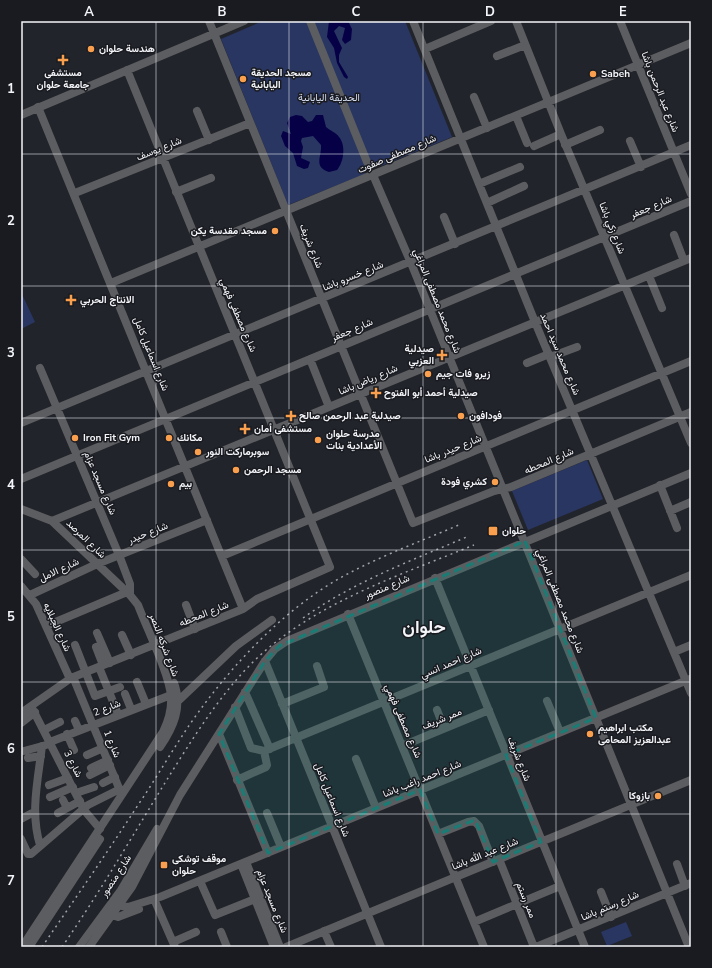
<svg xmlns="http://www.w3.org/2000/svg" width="712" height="968" font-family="'Nunito Sans',Vazirmatn,sans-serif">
<rect width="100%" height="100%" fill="#22242b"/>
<path fill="#293662" d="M263,21H405L452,137L381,166C372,164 371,166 363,169L365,174L288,205L221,39Z
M21,292L35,322L21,329Z
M587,460L603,499L528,530L512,491Z
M626,922L632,936L607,946L601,932Z"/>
<path fill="#060147" d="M329,21H348L352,29L351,40L345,44L342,40L345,28L339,26L334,31L342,48L339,55V62L348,77L347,79L344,77L337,63L334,48L327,37Z
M296,115L302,116L308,122L312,121L316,115H323L326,127C330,131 336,132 339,137C346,145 344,162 337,170L329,172C313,167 322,156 321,145L313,136L302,138L301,141L303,147L301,158L310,162L308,168L304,169L297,166L293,153L285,146L281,136L283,131L291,134L287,123L290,117Z"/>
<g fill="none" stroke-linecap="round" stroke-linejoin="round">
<path stroke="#5c5d60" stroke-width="8" d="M209,21L413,523L494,491L511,487L691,412
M310,21L367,162
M413,21L535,322L691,693
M516,21L561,134L691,443
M620,21L691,194
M425,49L491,21
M497,56L525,45
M474,97L487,128
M38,107L243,609
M197,111L209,140
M21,115L244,21
M516,116L527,143
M630,141L641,167
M565,145L600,130
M534,146L561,134
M373,175L411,263L689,947
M479,184L520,167
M176,192L211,178
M75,193L250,123
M487,203L524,186
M444,217L455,244
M674,235L684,261
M649,276L662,308
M111,283L691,43
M550,357L577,347
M310,359L329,407
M527,363L549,354
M40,368L119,555L130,584V595
M21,423L691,145
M21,479L691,201
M660,485L677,528
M21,509L52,521L130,595L138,605C147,629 169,673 171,696C172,709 169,720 163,732L22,947
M670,511L691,502
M52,521L691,258
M222,556L691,361
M21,559L35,574
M435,578L585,947
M21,586L36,604L70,679
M30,595L97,564L207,520
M186,605L195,629
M348,614L484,947
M46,626L127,592
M97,633L110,663
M122,635L131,655
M75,645L95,696L120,687
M96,647L103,665
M674,652L691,645
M265,661L381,947
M99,667L118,714
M73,677L121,793
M137,682L146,704
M245,692L270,749
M125,694L131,709
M547,701L560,732
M177,702L236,646L272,620
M282,704L324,687L317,666
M31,706L84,810L100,829
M235,707L251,748L264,751
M437,710L444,728
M21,713L71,678L243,609L257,599L330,567L127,70
M75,721L79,730
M21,723L35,712
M44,730L60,722
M67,734L74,750
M219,734L268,853
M50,742L171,695
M402,746L489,710
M160,747C173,728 183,707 174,683
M24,751L46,745
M87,755L103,748
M28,758L41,756
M356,759L376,808
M91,768L108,760
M90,775L110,765
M237,780L266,767L267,765L264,751L691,575
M103,783L115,777
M49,785L68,778
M76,793L94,787
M50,797L73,787
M63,800L67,808
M58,813L80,801
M267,813L281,847
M21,819L34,812
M438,834L468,822L474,821L479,826L493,862
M21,839L28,854H31L88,805L120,789
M40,845C30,812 38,780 42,746
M499,859L534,947
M246,862L280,947
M241,864L274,947
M677,864L685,886
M200,881L215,915L255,899
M601,892L611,917
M154,899L175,947
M113,901L122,906L128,907L160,897L690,679
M108,914L118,917L139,909
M474,922L560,886
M324,931L331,947
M221,932L227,947
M173,942L196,932
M29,947L100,839
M79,947L121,890L157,829
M89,947L132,887L180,795L265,661L275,649L287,641L691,473
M286,947L691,780
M536,947L691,883"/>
<path stroke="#a1a3a8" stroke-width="1.5" stroke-dasharray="2 4" stroke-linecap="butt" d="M303,618C353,582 413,560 469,536
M42,947C74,900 107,853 138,805C155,780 170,754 186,730C218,682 265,629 312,596C354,565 413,545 461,524
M62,947C98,895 130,840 163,786C193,738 227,681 272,645C330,598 405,573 474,545"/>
</g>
<path fill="#1a7c75" fill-opacity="0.2" stroke="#1a7c75" stroke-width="3" stroke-dasharray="8 5" stroke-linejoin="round" d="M525,541L596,718L506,755L541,842L493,862L475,820L438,834L420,790L268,853L219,734L265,661L279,646Z"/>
<path fill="none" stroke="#f3f5f9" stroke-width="1" stroke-opacity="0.55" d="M156,21V947M289,21V947M423,21V947M556,21V947M21,154H691M21,286H691M21,418H691M21,550H691M21,682H691M21,814H691"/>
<g fill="#fa9f4e" stroke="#191b21" stroke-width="1.5">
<circle cx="91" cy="49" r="4"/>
<path d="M61 54h4v4h4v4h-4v4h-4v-4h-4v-4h4z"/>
<circle cx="593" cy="74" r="4"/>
<circle cx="243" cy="79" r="4"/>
<circle cx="275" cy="231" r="4"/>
<path d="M69 294h4v4h4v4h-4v4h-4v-4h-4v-4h4z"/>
<path d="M440 349h4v4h4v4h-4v4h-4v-4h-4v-4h4z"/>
<circle cx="428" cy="374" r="4"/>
<path d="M374 387h4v4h4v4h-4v4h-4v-4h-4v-4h4z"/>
<path d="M289 410h4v4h4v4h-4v4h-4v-4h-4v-4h4z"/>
<circle cx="461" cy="416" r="4"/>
<path d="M243 423h4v4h4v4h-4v4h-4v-4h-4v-4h4z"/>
<circle cx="75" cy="438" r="4"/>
<circle cx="169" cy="438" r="4"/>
<circle cx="318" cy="440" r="4"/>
<circle cx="198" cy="452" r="4"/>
<circle cx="236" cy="470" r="4"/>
<circle cx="495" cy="482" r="4"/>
<circle cx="171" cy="484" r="4"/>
<rect x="488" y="526" width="10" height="10" rx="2"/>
<circle cx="590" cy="734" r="4"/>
<circle cx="658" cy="796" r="4"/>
<rect x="160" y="861" width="8" height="8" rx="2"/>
</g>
<g text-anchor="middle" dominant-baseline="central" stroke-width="3" stroke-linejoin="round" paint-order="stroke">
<g font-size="10" font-weight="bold" fill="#f3f5f9" stroke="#191b21" text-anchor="start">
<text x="99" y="49">هندسة حلوان</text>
<text x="63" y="73" text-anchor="middle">مستشفى<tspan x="63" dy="12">جامعة حلوان</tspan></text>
<text x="251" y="73">مسجد الحديقة<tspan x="251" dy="12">اليابانية</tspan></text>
<text x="601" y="74">Sabeh</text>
<text x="267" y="231" text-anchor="end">مسجد مقدسة يكن</text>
<text x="80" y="300">الانتاج الحربي</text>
<text x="434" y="349" text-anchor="end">صيدلية<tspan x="434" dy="12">العزبي</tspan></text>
<text x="436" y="374">زيرو فات جيم</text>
<text x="384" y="393">صيدلية أحمد أبو الفتوح</text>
<text x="299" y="416">صيدلية عبد الرحمن صالح</text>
<text x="469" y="416">فودافون</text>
<text x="254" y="429">مستشفى أمان</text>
<text x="326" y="434">مدرسة حلوان<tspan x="326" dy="12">الأعدادية بنات</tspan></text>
<text x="83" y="438">Iron Fit Gym</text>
<text x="177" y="438">مكانك</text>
<text x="206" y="452">سوبرماركت النور</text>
<text x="244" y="470">مسجد الرحمن</text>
<text x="487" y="482" text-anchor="end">كشري فودة</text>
<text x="179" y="484">بيم</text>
<text x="502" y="531">حلوان</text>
<text x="598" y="728">مكتب ابراهيم<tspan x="598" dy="12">عبدالعزيز المحامى</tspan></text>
<text x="650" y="796" text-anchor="end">بازوكا</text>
<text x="172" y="859">موقف توشكى<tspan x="172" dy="12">حلوان</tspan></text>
</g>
<g font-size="10" fill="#f3f5f9" stroke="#191b21">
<text transform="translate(660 92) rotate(68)">شارع عبد الرحمن باشا</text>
<text transform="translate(159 149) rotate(-22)">شارع يوسف</text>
<text transform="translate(397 154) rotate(-23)">شارع مصطفى صفوت</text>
<text transform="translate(651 207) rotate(-23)">شارع جعفر</text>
<text transform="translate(612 228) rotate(68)">شارع زكي باشا</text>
<text transform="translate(311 246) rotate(68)">شارع شريف</text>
<text transform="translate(353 276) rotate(-22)">شارع خسرو باشا</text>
<text transform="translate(437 301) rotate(68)">شارع محمد مصطفى المراغي</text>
<text transform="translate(238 315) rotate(67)">شارع مصطفى فهمي</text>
<text transform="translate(352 330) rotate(-23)">شارع جعفر</text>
<text transform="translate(151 354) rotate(68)">شارع اسماعيل كامل</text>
<text transform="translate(560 354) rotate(67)">شارع محمد سيد احمد</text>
<text transform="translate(368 380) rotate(-23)">شارع رياض باشا</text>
<text transform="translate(453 449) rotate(-22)">شارع حيدر باشا</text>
<text transform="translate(549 461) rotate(-23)">شارع المحطه</text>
<text transform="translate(100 483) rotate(67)">شارع مسجد عزام</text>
<text transform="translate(148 533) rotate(-22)">شارع حيدر</text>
<text transform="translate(86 539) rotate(44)">شارع المرصد</text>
<text transform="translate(59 570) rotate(-25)">شارع الامل</text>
<text transform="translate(387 587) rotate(-23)">شارع منصور</text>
<text transform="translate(560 601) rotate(68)">شارع محمد مصطفى المراغي</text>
<text transform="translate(204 614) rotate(-22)">شارع المحطه</text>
<text transform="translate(57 627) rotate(65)">شارع الجبلايه</text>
<text transform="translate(164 645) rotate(69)">شارع شركه النصر</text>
<text transform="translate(451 663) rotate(-23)">شارع احمد انسي</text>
<text transform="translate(107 708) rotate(-21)">شارع 2</text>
<text transform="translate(442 719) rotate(-22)">ممر شريف</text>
<text transform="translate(403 721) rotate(67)">شارع مصطفى فهمي</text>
<text transform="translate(112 744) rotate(68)">شارع 1</text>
<text transform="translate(519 759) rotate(68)">شارع شريف</text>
<text transform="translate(73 764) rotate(63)">شارع 3</text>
<text transform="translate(422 779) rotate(-22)">شارع احمد راغب باشا</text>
<text transform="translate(332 800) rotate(68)">شارع اسماعيل كامل</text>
<text transform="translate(485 854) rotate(-22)">شارع عبد الله باشا</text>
<text transform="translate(116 876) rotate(-57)">شارع منصور</text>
<text transform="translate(526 900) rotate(68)">ممر رستم</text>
<text transform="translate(272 901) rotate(68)">شارع مسجد عزام</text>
<text transform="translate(610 906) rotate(-23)">شارع رستم باشا</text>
</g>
<g font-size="10" fill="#d6def3" stroke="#191b21">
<text x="329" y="98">الحديقة اليابانية</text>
</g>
<g font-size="18" font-weight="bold" fill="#f3f5f9" stroke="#191b21">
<text x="424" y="627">حلوان</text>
</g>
</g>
<rect width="712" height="968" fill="none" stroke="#191b21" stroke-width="44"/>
<rect x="22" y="22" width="668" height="924" fill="none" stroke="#f3f5f9" stroke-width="1.5"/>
<g font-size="13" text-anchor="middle" font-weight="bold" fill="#f3f5f9">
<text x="89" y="16">A</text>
<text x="222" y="16">B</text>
<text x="356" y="16">C</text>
<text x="490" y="16">D</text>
<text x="623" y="16">E</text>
<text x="11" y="93">1</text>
<text x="11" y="225">2</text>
<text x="11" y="357">3</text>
<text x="11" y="489">4</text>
<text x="11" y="621">5</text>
<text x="11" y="753">6</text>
<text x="11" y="885">7</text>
</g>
</svg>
